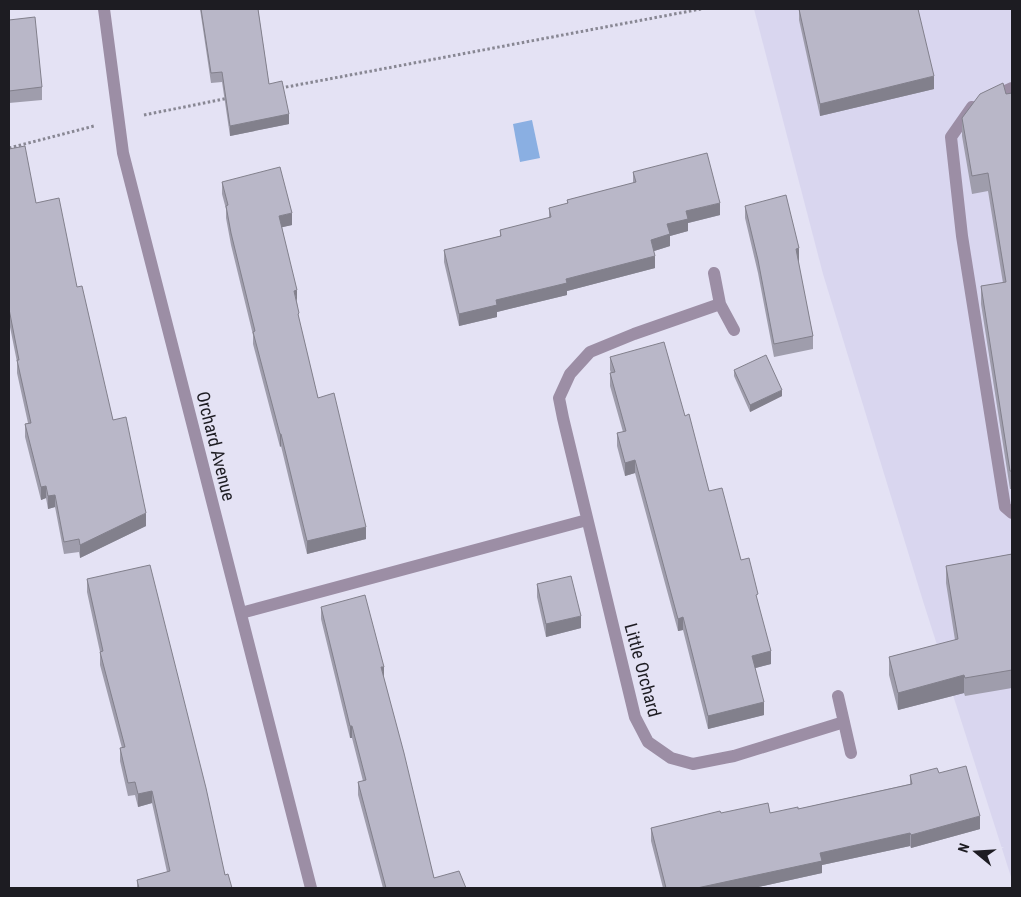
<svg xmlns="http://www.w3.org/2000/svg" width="1021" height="897" font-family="'Roboto Condensed',sans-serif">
<rect width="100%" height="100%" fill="#e4e2f4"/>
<path fill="#d9d6ef" d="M754,9H1012V880L923,601L823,274Z"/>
<path fill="#8aafe2" d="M532,120L540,158L520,162L513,124Z"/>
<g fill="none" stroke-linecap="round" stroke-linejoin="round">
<path stroke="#888793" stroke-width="3" stroke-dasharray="2.5 2.5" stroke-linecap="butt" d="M281,88L701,9
M144,115L229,98
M9,148L94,126"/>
<path stroke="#9c8ea5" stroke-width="12" d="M992,97L1012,88
M972,107L951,137L962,236L1005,507L1012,513"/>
<path stroke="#9c8ea5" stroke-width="12" d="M104,9L123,153L311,888
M714,273L720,304L734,330
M720,304L634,334L590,352L570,374L559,398L563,418L635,717L648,742L671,758L693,764L734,756L844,722
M241,613L587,520
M838,696L851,753"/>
</g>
<path fill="#9f9dac" d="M200,9H258L269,84L289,124L230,136L222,82L211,83Z
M799,9L934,89L820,116L799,20Z
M9,20L42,87V100L9,103Z
M1012,93V489H1010L981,304V286L1003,283L988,191L972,194L962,136V118L1006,94Z
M9,149L77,287L113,420L146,526L80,558L79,552L64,554L55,507L48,509L46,498L41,500L25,437V424L28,423L17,373V362L9,322Z
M633,172L720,215L688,223V231L670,236V246L654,251L655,268L567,291V295L497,312V317L459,326L444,262V250L500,236V230L549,218V208L567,204V200L633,183Z
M222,182L292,225L282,227L297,302L299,321L318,398L366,539L307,554L281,446L280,447L253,344V335L231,245L226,218V209L222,194Z
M745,206L799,261H798L813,336V349L774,357L758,273L745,218Z
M610,357L685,416L709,491L741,560L758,604L771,664L755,668L764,715L708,729L683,630L678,631L635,473L625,476L617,446V433L623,432L610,386V373H611L610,370Z
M734,370L782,396L750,412L734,376Z
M1012,554V688L965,696L964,693L898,710L889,675V657L955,640L946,583V566Z
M87,579L225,875L232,888H137V880L167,872L152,803L138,807L135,795L128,796L120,761V748H122L100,665V652L87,592Z
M537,584L581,628L546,637L537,597Z
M321,607L384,679L434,878L466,888H383L358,795V782L363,781L352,738H350L321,619Z
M939,773L980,829L911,848L910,846L822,865V873L754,888H663L651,841V828L721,813H770L798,809L910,784V775Z"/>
<path fill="#82808c" d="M934,76V89L820,116V104Z
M289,114V124L230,136V126Z
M720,203V215L688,223V231L670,236V246L651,252V240L667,224L686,211Z
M292,213V225L279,228V216Z
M799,248V261L796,262V249Z
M655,256V268L567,291V295L497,312V317L459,326V314L496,300L566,279Z
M297,290V302L294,291Z
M782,390V396L750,412V405Z
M280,434H281V446L280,447Z
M635,460V473L625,476V463Z
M46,486V498L41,500V487Z
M55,495V507L48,509V496Z
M146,513V526L80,558V545Z
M366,527V539L307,554V541Z
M581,616V628L546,637V624Z
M683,617V630L678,631V619Z
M771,651V664L752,669V656Z
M381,667H384V679Z
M964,675V693L898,710V693Z
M764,702V715L708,729V716Z
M350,726H352V738H350Z
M152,791V803L138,807V794Z
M980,816V829L911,848V835Z
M910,833V846L822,865V873L754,888H697L820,853Z"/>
<path fill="#b9b7c8" stroke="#82808c" d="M201,9H258L269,84L282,81L289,114L230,126L222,72L211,73Z
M799,9H918L934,76L820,104Z
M35,17L42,87L9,91V20Z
M1003,83L1006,94L1012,93V471H1010L981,286L1006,282L988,173L972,176L962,118L980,94Z
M25,146L36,203L59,198L77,287L82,286L113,420L126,417L146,513L80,545L79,539L64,542L55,495L48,496L46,486L41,487L25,424L31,423L17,360H19L9,309V149Z
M707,153L720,203L686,211L688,219L667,224L670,234L651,240L655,256L566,279L567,283L496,300L497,305L459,314L444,250L501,236L500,230L551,217L549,208L568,203L567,200L636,182L633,172Z
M280,167L292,213L279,216L297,290L294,291L299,313L298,314L318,398L334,393L366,527L307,541L281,434H280L253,332L255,331L231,233L226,206L228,205L222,182Z
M786,195L799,248L796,249L813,336L774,344L758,260L745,206Z
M664,342L685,416L689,414L709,491L722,488L741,560L749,558L758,594L756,595L771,651L752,656L764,702L708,716L683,617L678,619L635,460L625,463L617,433L626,431L610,373L615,372L610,357Z
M766,355L782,390L750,405L734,370Z
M1012,554V670L965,678L964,675L898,693L889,657L958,639L946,566Z
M150,565L206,788L225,875L228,874L232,888H139L137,880L170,871L152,791L138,794L135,782L128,783L120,748L125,747L100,652L103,651L87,579Z
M571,576L581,616L546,624L537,584Z
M365,595L384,667H381L404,753L434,878L459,871L466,888H386L358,782L366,780L352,726H350L321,607Z
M966,766L980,816L911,835L910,833L820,853L822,861L697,888H666L651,828L720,811L721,813L768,803L770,813L798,807V809L912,784L910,775L937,768L939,773Z"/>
<g text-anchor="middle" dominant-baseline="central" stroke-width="4.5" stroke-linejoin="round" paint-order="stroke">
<g font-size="18" fill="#1d1c22" stroke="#e4e2f4">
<text transform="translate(216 446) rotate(76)">Orchard Avenue</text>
<text transform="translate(643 670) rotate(75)">Little Orchard</text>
</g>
</g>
<rect width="1021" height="897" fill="none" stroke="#1d1c22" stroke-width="20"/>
<g transform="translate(976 852) rotate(288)" stroke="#e4e2f4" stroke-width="4" paint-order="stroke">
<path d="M0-4L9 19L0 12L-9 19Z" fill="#1d1c22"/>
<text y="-8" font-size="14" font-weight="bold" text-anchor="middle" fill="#1d1c22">N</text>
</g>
</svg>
